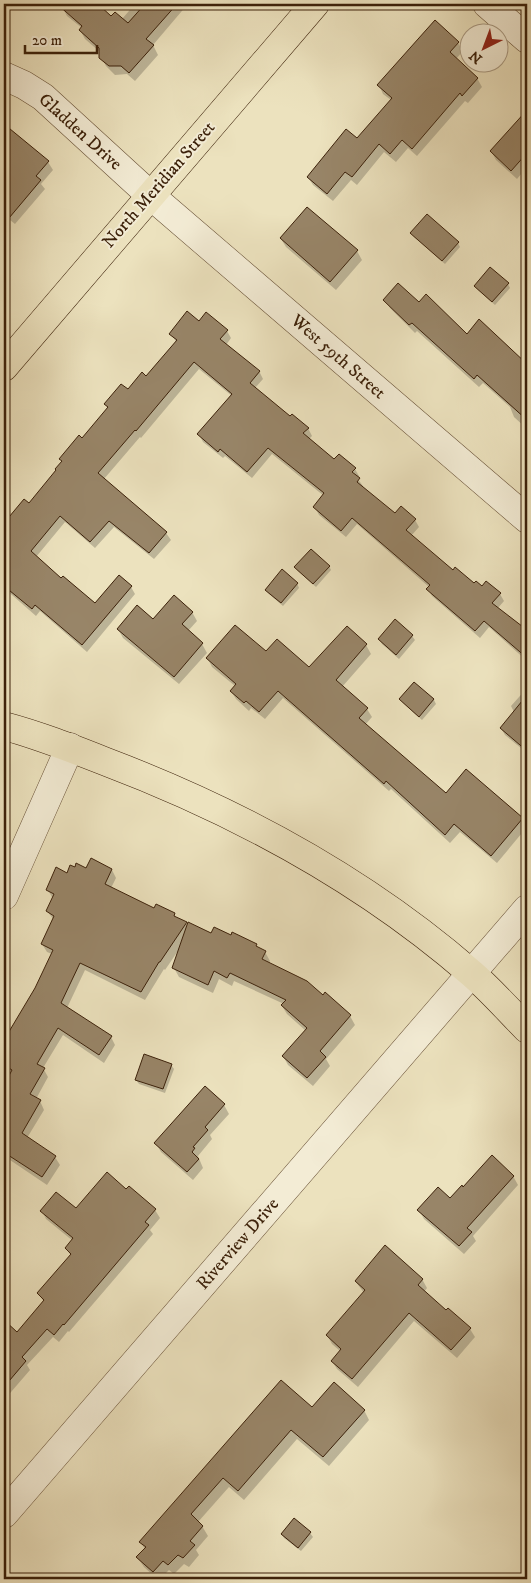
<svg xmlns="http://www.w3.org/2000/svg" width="531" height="1583" font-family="'IM FELL DW Pica',serif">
<rect width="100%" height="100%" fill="#ece2be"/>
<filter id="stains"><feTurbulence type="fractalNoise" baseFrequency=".004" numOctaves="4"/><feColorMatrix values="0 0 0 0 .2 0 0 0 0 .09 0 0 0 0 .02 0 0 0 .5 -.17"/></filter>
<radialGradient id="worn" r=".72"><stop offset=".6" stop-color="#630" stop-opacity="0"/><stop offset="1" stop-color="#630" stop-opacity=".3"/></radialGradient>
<path fill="#0003" d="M65,4H96L112,18L122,19L135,4H194L190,8L187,5L153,45L158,55L135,81L127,74L115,75L106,66L101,57L100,52L85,39L80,30L82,28L67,16L62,7Z
M458,43L463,51L456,59L477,78L482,87L468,103L465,101L417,156L408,148L396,162L384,152L357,185L351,180L333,201L313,185L308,177L357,140L391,100L383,94L379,85Z
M525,115L527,117V167L517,179L496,160L491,151Z
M8,129L48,162L53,170L41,184L45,189L15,224L10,220L4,227V134Z
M412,233L458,243L460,247L445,264L414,237Z
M281,239L357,251L362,260L336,290L286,247Z
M508,284L510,288L495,305L478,290L475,286Z
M385,300L419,304L468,335L479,321L527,366V429L514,417L510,407L483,383L479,387L417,331L415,333L390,308Z
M200,322L227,331L231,338L226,345L259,371L263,379L255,388L290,417L308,428L312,436L309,439L335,460L355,469L359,476L357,478L363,486L362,488L395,515L415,520L419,527L411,536L453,571L474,585L500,594L504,601L498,608L525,630L527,628V661L489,627L480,638L432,596L428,589L429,587L357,524L346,537L319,515L315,507L324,496L272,454L252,478L225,456L223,458L203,442L199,434L232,396L199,369L141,438L140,437L104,479L166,533L171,540L154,559L114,527L95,548L65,522L36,557L61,580L95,604L131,587L135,594L87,652L40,611L36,616L4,588V525L24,501L29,505L108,409L105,404L146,378L177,343L171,334Z
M329,566L331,570L316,587L298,571L296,567Z
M297,583L299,588L283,606L269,594L266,590Z
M192,612L197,621L188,631L202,644L207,653L179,684L123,638L118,629Z
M395,621L412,636L415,640L399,659L382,644L380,640Z
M347,628L366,645L371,654L342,687L367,709L372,717L365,725L446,795L466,771L522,819L527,827L497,863L460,832L450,843L391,789L389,791L283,698L265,719L251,708L249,711L236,699L231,691L235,686L212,667L208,659L267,652L309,668Z
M414,684L434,700L436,704L422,720L403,703L401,699Z
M527,688V753L505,735L501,728L514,712L511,706Z
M86,870H112L116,878L111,888L155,909L174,914L176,918L186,923L188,926L211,935L256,945L258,948L265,952L270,961L269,964L323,996L325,994L350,1016L355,1025L326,1059L330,1066L313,1086L288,1065L283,1056L306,1031L287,1014L282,1006L284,1004L234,981L232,986L219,979L213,993L179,977L174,968L180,948L165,970L164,969L145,1000L85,970L67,1008L111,1037L115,1045L104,1063L63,1035L43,1068L48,1077L36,1099L40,1101L44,1110L27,1138L55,1157L60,1165L47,1185L4,1156V1081L9,1072L4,1069V1047L36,989L52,954L47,952L42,944L54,920L47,911L53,899L48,890L68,874Z
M171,1065L174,1069L165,1093L139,1084L136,1080Z
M224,1105L229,1114L210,1135L212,1139L198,1156L203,1168L193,1180L161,1152L156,1143Z
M513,1176L518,1185L473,1236L476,1241L464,1254L424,1219L419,1210L450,1200L463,1188Z
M129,1187L155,1210L160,1218L150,1230L153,1234L69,1332L68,1331L59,1342L53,1337L27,1365L30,1370L5,1399L4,1328L7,1325L17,1334L44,1302L38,1293L71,1256L66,1248L73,1241L46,1219L42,1211L76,1210L127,1191Z
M4,1222L10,1232L4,1239Z
M422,1279L427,1288L424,1292L446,1312L470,1329L475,1337L457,1358L414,1321L358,1387L337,1369L332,1361L340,1351L332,1344L327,1335L364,1293L356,1282Z
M312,1408L364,1410L369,1420L329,1466L297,1439L244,1500L229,1487L198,1522L202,1526L208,1536L196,1550L199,1555L189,1567L184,1564L174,1574L169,1570L160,1579H157L144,1567L138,1558L145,1549L140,1542Z
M294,1520L310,1533L313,1537L301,1551L284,1538L282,1534Z"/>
<path fill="#988568" stroke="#3c210a" d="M57,4H98L111,16L115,12L128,23L145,4H177L146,39L154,45L129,73L121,66H109L99,58V48L79,30L82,26Z
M435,20L459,42L450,52L478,78L462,96L460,93L412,149L402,140L390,154L379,144L352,177L345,172L327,194L307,177L346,129L357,138L392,98L377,85Z
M527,110V153L511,171L490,151Z
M4,124L49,161L36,176L41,180L4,224Z
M307,207L358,250L330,282L280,238Z
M427,214L459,242L442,261L410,233Z
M490,267L509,283L492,302L474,286Z
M398,283L419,302L426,294L467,334L479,319L527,364V420L477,375L474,379L412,323L409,325L383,300Z
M187,311L199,321L206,312L228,330L220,339L260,371L250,383L290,416L292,414L309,428L303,433L334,459L339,454L356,468L352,472L360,478L357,482L395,513L401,506L416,519L406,530L453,570L455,567L474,583L476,581L482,586L486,581L501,593L492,603L527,630V658L484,621L475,631L426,589L430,585L352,518L341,531L313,507L324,493L268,448L247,472L220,449L218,452L197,434L232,394L194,362L136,431L135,430L98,473L167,532L149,553L109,521L90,542L60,516L31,551L61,578L63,576L95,603L119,575L132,586L82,645L35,605L32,609L4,586V523L24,499L29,503L56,470L55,469L62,461L59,459L79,435L82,438L108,407L104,404L121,384L128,389L142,372L146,376L177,340L169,334Z
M311,549L330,566L313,584L294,567Z
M282,569L298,583L281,603L265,590Z
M174,595L193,612L182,624L203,643L174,677L117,629L137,605L153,619Z
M395,619L413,635L396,655L378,639Z
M235,625L266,651L277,639L309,667L347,626L367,644L336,680L368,708L359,718L446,793L466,769L523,818L491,856L454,824L445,835L386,781L384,784L278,691L259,712L246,701L244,703L230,691L236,684L206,658Z
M414,682L434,699L419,717L399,699Z
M527,695V751L500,728Z
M91,858L112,869L105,884L154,908L156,904L175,913L174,916L187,922L160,962H159L141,992L80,963L61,1003L112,1036L99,1055L58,1028L37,1064L45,1068L30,1094L41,1100L22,1133L56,1156L42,1177L8,1155L4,1163V1085L12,1070L4,1065V1040L35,988L53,950L41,944L54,916L46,911L54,894L46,890L56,867L67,873L70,865L75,867L76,863L86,868Z
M188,922L211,933L214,927L231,935L232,932L257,944L256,946L266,951L262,959L307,981L323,995L325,992L351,1015L320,1051L326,1057L307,1078L282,1056L307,1028L281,1005L286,1000L230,973L227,978L214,971L208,985L172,968Z
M144,1054L172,1064L163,1089L135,1080Z
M205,1086L225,1104L205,1127L208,1130L193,1147L195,1148L192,1152L199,1159L187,1172L154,1143Z
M492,1155L514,1176L467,1228L472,1232L459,1246L417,1210L438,1187L450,1198L462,1185L463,1187Z
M107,1172L126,1189L129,1186L156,1209L145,1222L149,1225L64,1325L63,1324L54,1335L47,1329L22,1357L26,1361L4,1387V1320L17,1332L44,1300L37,1293L71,1254L65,1248L73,1238L40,1211L56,1192L76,1208Z
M385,1245L423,1279L418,1285L446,1310L448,1308L471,1328L451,1350L409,1313L352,1379L331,1361L341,1349L326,1335L365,1290L355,1281Z
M281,1380L312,1407L334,1382L365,1410L323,1457L291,1430L238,1491L223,1478L191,1514L203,1526L190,1541L195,1545L183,1558L178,1555L168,1565L163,1561L153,1572L136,1557L146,1547L139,1542Z
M294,1518L311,1532L298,1548L281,1534Z"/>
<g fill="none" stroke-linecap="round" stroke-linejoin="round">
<defs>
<path id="minor" d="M487,4L527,39
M4,76L24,85L43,97L150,195L527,519
M4,896L70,747
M4,1514L527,909"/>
<path id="major" d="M4,367L315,4
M4,726C38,735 71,748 104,761C236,811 364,880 471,973C491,990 509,1011 527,1029"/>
</defs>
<use href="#minor" stroke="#685137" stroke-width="29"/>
<use href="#major" stroke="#3c210a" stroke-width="29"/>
<use href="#minor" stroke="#f3ecd5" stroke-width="28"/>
<use href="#major" stroke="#ece2be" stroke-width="28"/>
</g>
<g text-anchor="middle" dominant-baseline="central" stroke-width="4" stroke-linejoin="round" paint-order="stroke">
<g font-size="18" fill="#3c210a" stroke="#f3ecd5">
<text transform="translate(80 132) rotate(42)">Gladden Drive</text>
<text transform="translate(159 185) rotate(-49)">North Meridian Street</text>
<text transform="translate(338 357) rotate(41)">West 59th Street</text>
<text transform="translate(238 1244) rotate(-49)">Riverview Drive</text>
</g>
</g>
<rect width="531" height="1583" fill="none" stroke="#ece2be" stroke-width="20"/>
<rect x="5" y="5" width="521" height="1573" fill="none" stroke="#3c210a" stroke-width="2.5"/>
<rect x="10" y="10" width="511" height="1563" fill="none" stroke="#3c210a"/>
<g transform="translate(484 48) rotate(222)"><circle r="24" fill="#f3ecd5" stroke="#aa9b84"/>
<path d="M0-4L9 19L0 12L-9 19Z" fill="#8f2418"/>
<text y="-8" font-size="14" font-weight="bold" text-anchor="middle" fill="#3c210a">N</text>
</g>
<path d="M25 45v8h72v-8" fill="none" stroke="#3c210a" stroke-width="2.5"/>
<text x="32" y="45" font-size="15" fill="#3c210a" stroke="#f3ecd5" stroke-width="4" paint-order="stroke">20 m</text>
<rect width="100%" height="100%" filter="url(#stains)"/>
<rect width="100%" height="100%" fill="url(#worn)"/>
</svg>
